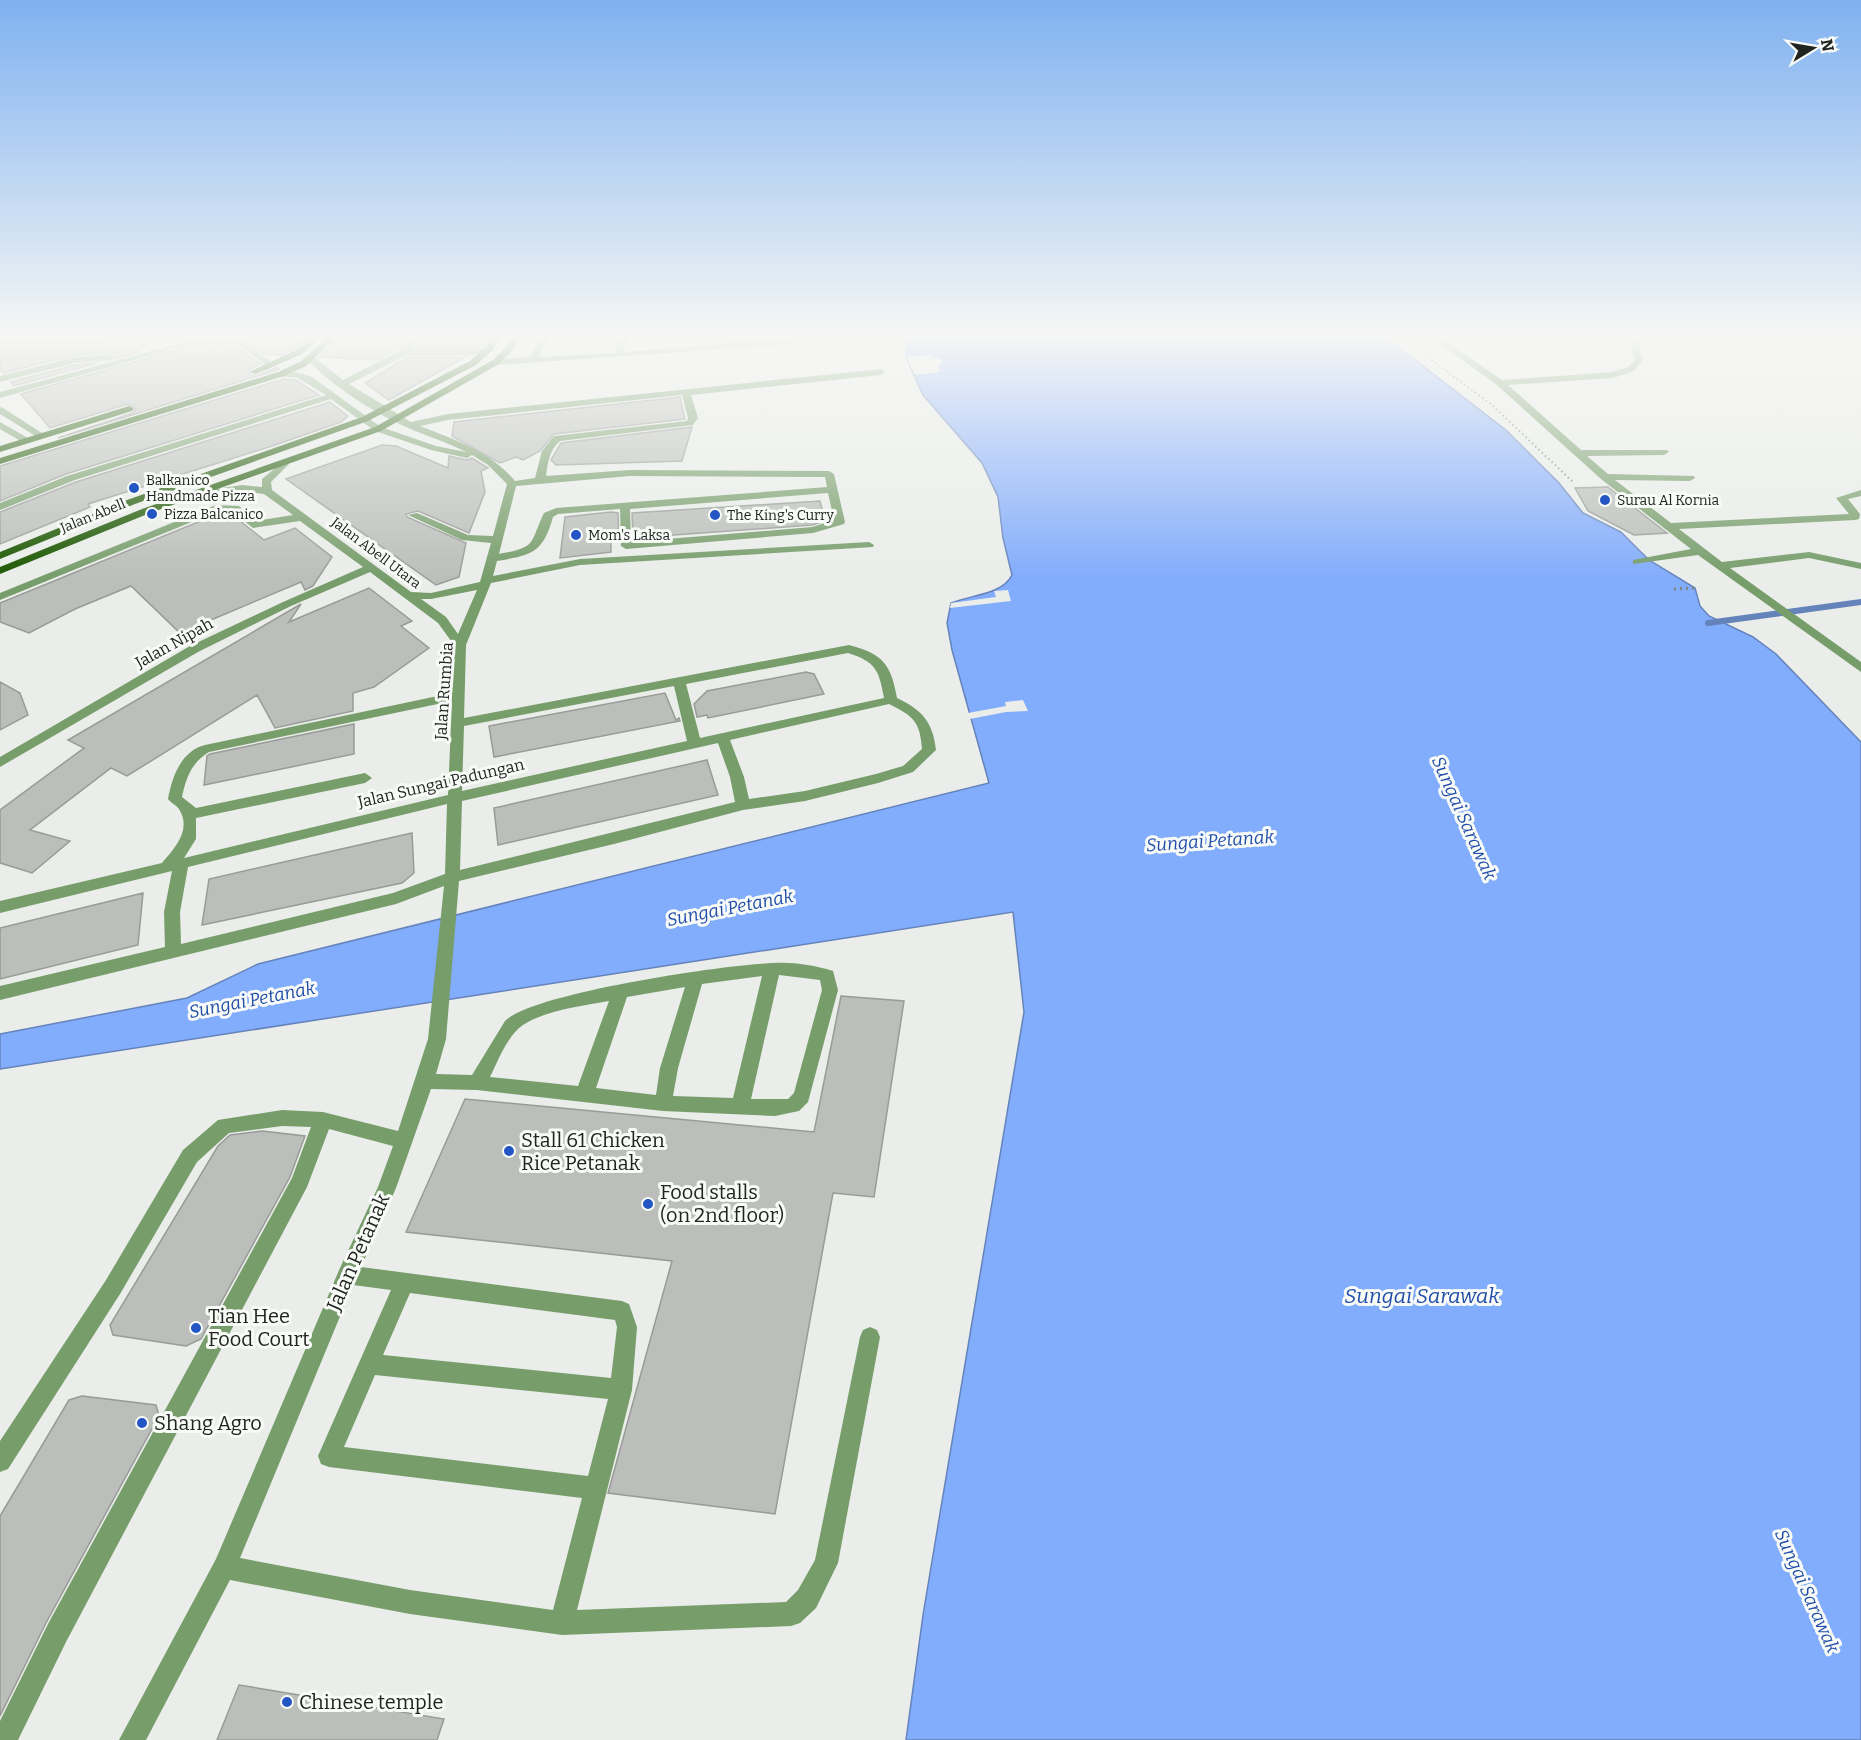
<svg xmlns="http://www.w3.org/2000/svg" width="1861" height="1740" font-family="Bitter,serif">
<rect width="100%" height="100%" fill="#eaede9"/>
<path fill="#82acfc" stroke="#6583bb" stroke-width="1.5" d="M908,336H1384L1506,430L1559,483L1583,513L1621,532L1649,560L1695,588L1700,606L1709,616L1753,637L1776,654L1861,742V1740H906L923,1615L1024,1012L1013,912L0,1069V1034L187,998L258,964L989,783L952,650L947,623L951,603C970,595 1002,595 1012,575L1003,538L998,497L982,463L923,395L906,357Z"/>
<path fill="#eaede9" d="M932,355L934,359L940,358L943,364L938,365L940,372L915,375L906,357Z
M1008,590L1011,601L950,608L951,603L996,597L994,591Z
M1023,700L1028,711L1006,712L970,719L968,713L1006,706L1005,702Z"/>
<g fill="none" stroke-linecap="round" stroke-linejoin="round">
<path stroke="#6583bb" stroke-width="6" d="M1708,623L1861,602"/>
</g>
<path fill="#bbbeba" stroke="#989b97" stroke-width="1.5" d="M238,336H310L295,348L281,355L263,354Z
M340,336H410L403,346L377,360L319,357Z
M423,336H490L483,347H417Z
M153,337L138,352L114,359L108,353L75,355L3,373L0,369V341Z
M213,340L218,344L226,340L261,364L248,370V374L257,376L277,367L279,369L277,370L58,438L133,413L136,409L128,404L50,428L21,394Z
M408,357H465L389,400L365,383Z
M97,363L14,386L11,382L75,365Z
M283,379L296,380L319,395L66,474L0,501V466Z
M680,397L685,419L554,434L540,451L523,460L516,457L500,463L452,436L454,422Z
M330,402L348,416L341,422L272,446L88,504L90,507L0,544V512L76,482Z
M692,427L682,461L556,465L551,460L561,443Z
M382,445L396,446L448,468L449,456L467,460L472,458L488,468L481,471L485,492L469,533L418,511L406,514L407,517L466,543L459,577L436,585L286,479Z
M1608,487L1667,533L1634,535L1588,511L1575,488Z
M820,501L825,521L812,525L633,538L632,513Z
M611,512L618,513L619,540H611V552L560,558L565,517Z
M220,513H230L264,540L295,528L332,557L313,586L305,590L301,582L180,633L131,586L75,609L29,633L0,622V603Z
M369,588L412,621L401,626L429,648L374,687L353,693V711L275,728L257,695L127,776L111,768L30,830L70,841L32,873L0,863V810L84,748L68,740L301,604L289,622Z
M806,672L814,674L824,694L708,718L707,715L697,717L694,704L707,691Z
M0,682L20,693L28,715L0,730Z
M665,693L676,720L679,718L680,721L494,757L489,726Z
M354,724V754L204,785L207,756L210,754Z
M707,760L718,795L498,845L494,808Z
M412,833L414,873L402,883L202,925L209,879Z
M143,893L138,945L0,979V928Z
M841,996L904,1001L874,1197L833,1193L775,1514L608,1493L672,1261L406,1232L465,1099L814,1132Z
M262,1131L305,1136L290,1177L201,1339L186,1346L113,1335L110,1325L218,1146L230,1135Z
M82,1396L156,1405L159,1416L46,1623L0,1716V1516L69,1400Z
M239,1685L444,1719L437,1740H217Z"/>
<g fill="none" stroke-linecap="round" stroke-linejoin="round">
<path stroke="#828582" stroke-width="2" stroke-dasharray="1.5 3" stroke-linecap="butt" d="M1399,336L1492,405L1574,483"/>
<path stroke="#828582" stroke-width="3" stroke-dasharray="2 4" stroke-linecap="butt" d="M1674,589L1695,588"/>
<path fill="#779d6b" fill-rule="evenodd" d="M207,336H220L0,398V392Z
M225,336H234L276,365L269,367Z
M413,336H421L413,349H486L490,352L486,355H407L349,384L411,422L448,414L881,369L885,372L881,375L691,395L698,418L693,425L560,441C549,450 548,463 546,476L630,470L829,471L834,474L845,522L844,524L813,533L626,549L621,546L620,509L558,514L553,517C543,553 532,555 497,561L493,576L580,559L869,542L874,545L873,547L580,565L491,583L466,645L464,718L849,645C883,654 891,664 897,698C922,710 933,722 936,750L913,772L878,783L805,801L743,810L614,844L459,881L446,1039L436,1074L472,1075L505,1021C532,993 729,964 774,963C794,962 813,965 833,971L838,990L808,1102L799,1111L775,1116L663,1111L477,1090L431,1089L396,1188L361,1267L622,1301L629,1304L637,1327L632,1390L577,1610L786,1602L798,1590L815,1560L860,1337L863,1330L870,1327L877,1330L880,1337L838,1563L816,1608L800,1623L791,1626L562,1635L410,1614L230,1580L146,1740H119L216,1559L340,1268L378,1187L393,1146L329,1129L307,1187L66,1642L18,1740H0V1721L48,1624L292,1178L311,1127L282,1126L229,1133L197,1162L120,1294L8,1469L0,1472V1441L106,1280L183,1150L218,1120L282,1110L323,1112L398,1131L428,1039L444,886L396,904L0,1000V986L165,947L164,912L172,871L0,913V901L162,863C175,848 192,830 179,809C176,805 171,803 168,799C172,777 181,751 205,745L452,693L454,645L438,623L370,572L291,606L198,652L0,767V757L190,646L283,602L363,567L300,521L253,528L232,511L221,510L0,600V593L216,505L239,506L255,521L293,515L264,494L242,491L190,499L185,496L190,493L242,485L262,487V479L284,461L289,464L271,482L272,490L411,592L431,593L480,582L491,543L462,540L408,515L417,513L468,535L493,536L507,484L488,465L472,455L467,458L431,450L375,431L331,399L75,480L0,510V503L67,476L326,395L298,378L278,376L277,374C286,368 302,373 312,377L381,427L436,446L466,452C447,442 426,436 406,427C374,413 329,384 306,358L313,356L343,380L405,348ZM682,395L688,418L687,421L554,436L542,451L535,478L515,481C490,451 455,440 420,426L448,420ZM630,476L825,477L827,487L556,508L544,513C529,544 538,547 499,554L516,486ZM828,493L834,520L812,527L631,542L630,509ZM477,590L458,634L446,617L421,599H431ZM848,653C876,662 879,670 884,698L700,738L686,684ZM674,686L687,741L462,791L464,726ZM452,701L448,795L184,858L196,839V818L365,783L372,778L365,773L196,808L182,797C186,778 191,763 209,752ZM889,704C913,716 920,721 922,749L903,766L876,774L805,791L749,799L744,777L730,740ZM718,743L730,777L735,802L460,870L462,801ZM447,804L445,874L393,893L181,944L180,912L188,867ZM779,975L820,980L822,990L794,1093L788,1099H751ZM762,976L733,1098L673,1096L678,1068L702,984ZM685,987L660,1068L656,1095L596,1088L627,997ZM609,1001L578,1086L490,1077C498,1061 507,1036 523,1025C546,1010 582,1006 609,1001ZM353,1285L391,1290L318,1456L321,1464L329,1467L582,1498L553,1610L410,1590L240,1558ZM410,1293L615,1320L617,1327L611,1378L383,1355ZM375,1375L608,1399L588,1476L344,1447Z
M541,336H549L539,357L615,353L620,336H628L624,352L813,336L791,344L496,365L492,362L496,359L530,357Z
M1429,336H1438L1502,380L1612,372L1628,367L1635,360L1631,347L1636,336H1644L1639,347L1643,360L1634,371L1613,378L1508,385L1581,450H1667L1669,452L1664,455L1587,456L1608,474L1694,476L1695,478L1690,481L1615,480L1671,523L1849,514L1836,498L1861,490V496L1848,499L1860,514L1859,519L1855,520L1679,529L1722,562L1809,552L1861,563V569L1809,558L1730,568L1861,662V672L1698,555L1633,564V560L1691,549L1601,479L1497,385Z
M108,355L112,358L111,360L75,363L0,382V376L75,357Z
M0,407L3,408L45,435L37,437L0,414Z
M0,422L28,438L30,440L22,442L0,429Z"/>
<path fill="#1b5600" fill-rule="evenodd" d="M313,336H322L302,354L256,374L249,372L296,350Z
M329,336H338L306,366L284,376L0,464V458L278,372L300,362Z
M492,336H500L493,350L476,365L368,421L135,504L0,559V552L127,500L362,417L470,361L486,347Z
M512,336H520L513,350L499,364L381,431L150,513L0,574V567L142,509L375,427L493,360L506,347Z
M129,406L134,409L132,411L0,452V446Z"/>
</g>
<linearGradient id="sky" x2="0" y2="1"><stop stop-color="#7fb1f0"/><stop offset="0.58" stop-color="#f6f7f5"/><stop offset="1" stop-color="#f6f7f5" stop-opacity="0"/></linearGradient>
<rect width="1861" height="579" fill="url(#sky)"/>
<g fill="#2356c4" stroke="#f8fbf7" stroke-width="2">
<circle cx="134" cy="488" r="6"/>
<circle cx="1605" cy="500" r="6"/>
<circle cx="152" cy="514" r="6"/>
<circle cx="715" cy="515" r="6"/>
<circle cx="576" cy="535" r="6"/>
<circle cx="509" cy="1151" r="6"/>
<circle cx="648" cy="1204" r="6"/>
<circle cx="196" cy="1328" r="6"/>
<circle cx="142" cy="1423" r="6"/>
<circle cx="287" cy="1702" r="6"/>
</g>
<g text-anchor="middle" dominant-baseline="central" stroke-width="6" stroke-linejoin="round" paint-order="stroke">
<g font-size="14" fill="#222422" stroke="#f8fbf7" text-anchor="start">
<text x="146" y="480">Balkanico<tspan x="146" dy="16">Handmade Pizza</tspan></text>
<text x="1617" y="500">Surau Al Kornia</text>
<text x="164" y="514">Pizza Balcanico</text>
<text x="727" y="515">The King's Curry</text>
<text x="588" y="535">Mom's Laksa</text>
</g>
<g font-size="14" fill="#222422" stroke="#f8fbf7">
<text transform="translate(93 516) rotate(-22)">Jalan Abell</text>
<text transform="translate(376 553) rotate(37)">Jalan Abell Utara</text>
</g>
<g font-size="16" fill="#222422" stroke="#f8fbf7">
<text transform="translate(174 643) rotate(-29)">Jalan Nipah</text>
<text transform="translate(444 691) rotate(-86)">Jalan Rumbia</text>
<text transform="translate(441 783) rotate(-13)">Jalan Sungai Padungan</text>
</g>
<g font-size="18" font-style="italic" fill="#224eaa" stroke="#f8fbf7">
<text transform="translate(1464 818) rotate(66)">Sungai Sarawak</text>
<text transform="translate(1210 841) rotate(-4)">Sungai Petanak</text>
<text transform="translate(730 908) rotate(-11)">Sungai Petanak</text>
<text transform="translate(252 1000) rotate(-11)">Sungai Petanak</text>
<text transform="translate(1807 1591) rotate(66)">Sungai Sarawak</text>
</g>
<g font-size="20" fill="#222422" stroke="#f8fbf7" text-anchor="start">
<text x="521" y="1140">Stall 61 Chicken<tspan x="521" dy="23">Rice Petanak</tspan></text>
<text x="660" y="1192">Food stalls<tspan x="660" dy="23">(on 2nd floor)</tspan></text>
<text x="208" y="1316">Tian Hee<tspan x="208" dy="23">Food Court</tspan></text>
<text x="154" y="1423">Shang Agro</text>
<text x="299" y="1702">Chinese temple</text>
</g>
<g font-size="20" fill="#222422" stroke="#f8fbf7">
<text transform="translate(358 1252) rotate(-66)">Jalan Petanak</text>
</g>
<g font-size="21" font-style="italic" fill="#224eaa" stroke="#f8fbf7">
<text x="1422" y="1296">Sungai Sarawak</text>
</g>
</g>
<g transform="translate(1813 48) rotate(79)" stroke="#f8fbf7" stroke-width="4.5" paint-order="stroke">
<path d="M0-4.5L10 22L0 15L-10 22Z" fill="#222422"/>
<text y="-9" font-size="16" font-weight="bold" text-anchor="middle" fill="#222422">N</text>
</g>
</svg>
